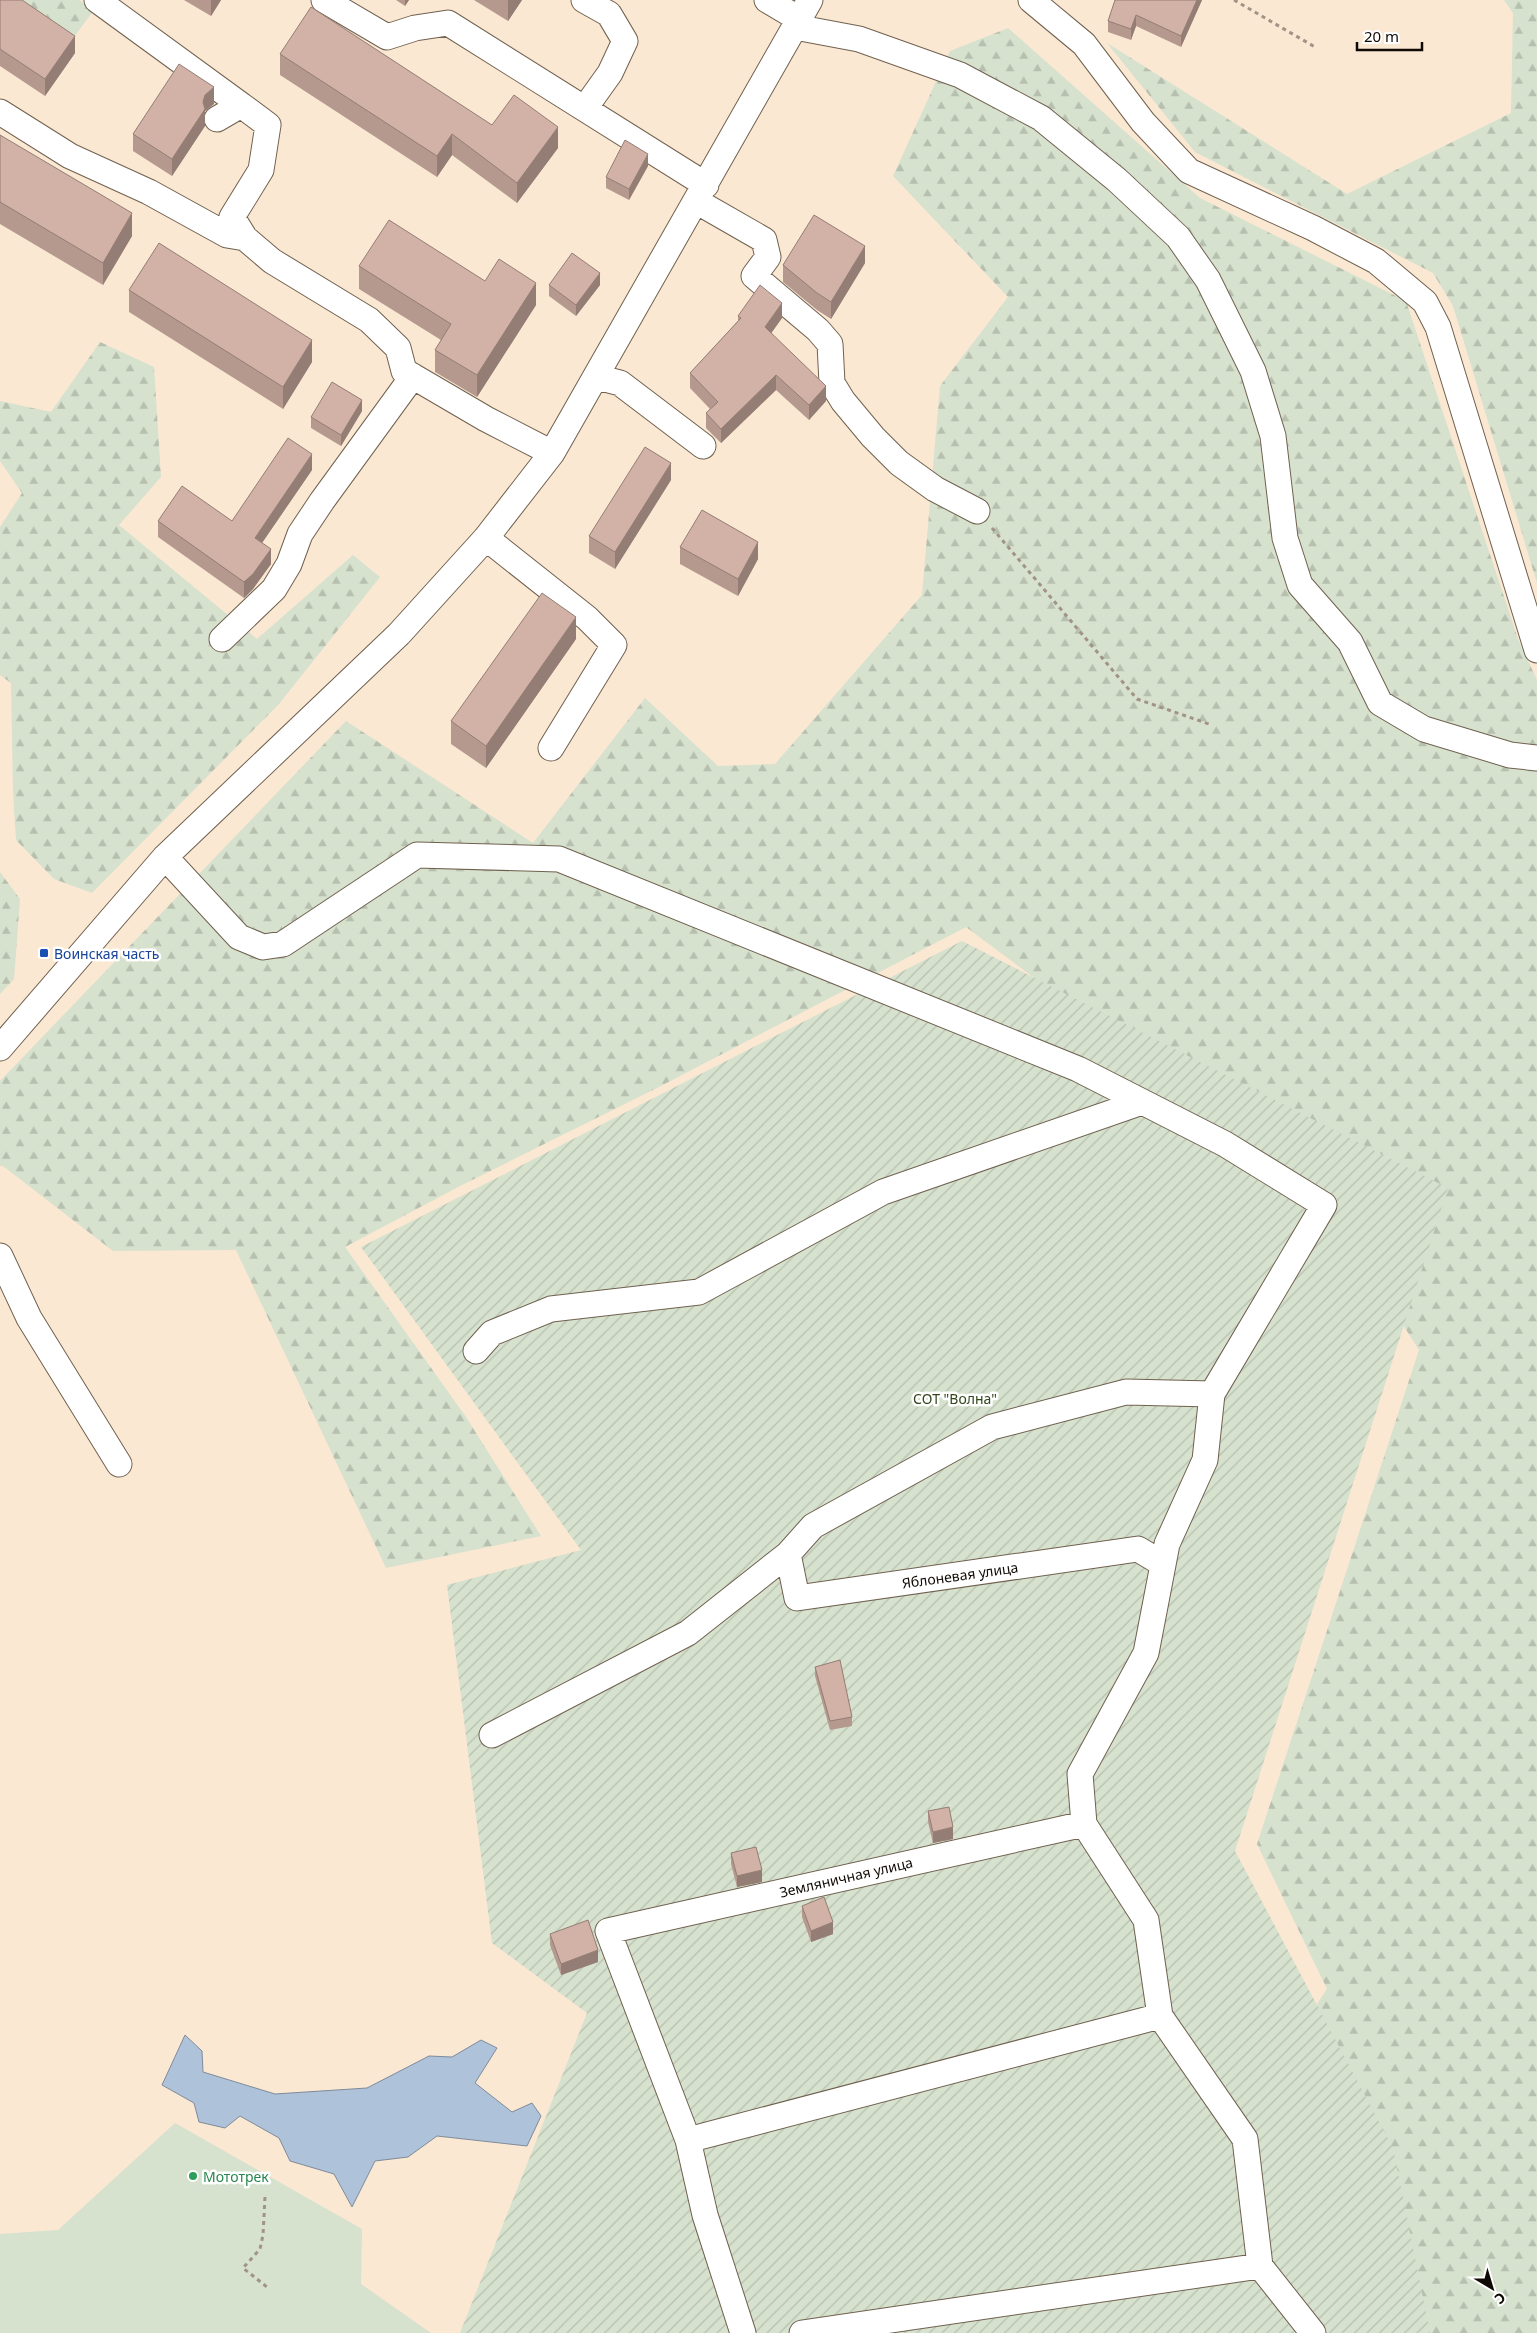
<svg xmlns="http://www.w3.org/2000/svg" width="1537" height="2333" font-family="'Noto Sans',sans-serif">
<defs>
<pattern id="forest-firs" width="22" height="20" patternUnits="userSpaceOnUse" patternTransform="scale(1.25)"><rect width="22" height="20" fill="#d6e1ce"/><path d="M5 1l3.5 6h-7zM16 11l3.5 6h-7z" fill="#b7c0af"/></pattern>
<pattern id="garden-furrows" width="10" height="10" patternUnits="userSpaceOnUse" patternTransform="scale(1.25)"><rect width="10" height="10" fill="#d6e1ce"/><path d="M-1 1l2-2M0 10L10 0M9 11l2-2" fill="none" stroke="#b7c0af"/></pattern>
</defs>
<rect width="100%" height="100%" fill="#fae8d3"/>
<path fill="url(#forest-firs)" d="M21,0H79L94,10L74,37Z
M1504,0H1537V583L1453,306L1433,273L1195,152L1107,43L1347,194L1511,113L1513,13Z
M1008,28L1200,198L1406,301L1518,639L1537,680V2333H1327L1276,2065L1327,1989L1257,1844L1419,1350L1315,1187L966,927L657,1088L460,1186L345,1247L466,1417L541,1536L386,1568L236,1250L113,1251L3,1166H0V1081L346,721L533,843L645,698L718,766L775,764L922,595L940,386L1008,297L893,176L950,51Z
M100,342L154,367L161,477L119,525L257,639L353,555L380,577L279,704L92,893L54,879L16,840L13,792L11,683L0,675V527L22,493L0,461V401L51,412Z
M0,872L20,899L14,979L0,994Z"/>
<path fill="#d6e1ce" d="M175,2123L362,2229L361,2284L431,2333H0V2234L58,2230Z"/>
<path fill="url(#garden-furrows)" d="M962,941L1448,1188L1235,1851L1393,2148L1430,2333H460L587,2013L492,1943L447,1585L581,1550L361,1247Z"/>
<path fill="#aec2da" stroke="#7f8b9a" d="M185,2035L202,2051L203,2072L275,2094L367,2088L429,2056L452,2057L481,2040L497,2048L475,2083L512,2112L532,2103L541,2116L527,2146L437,2136L408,2157L375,2161L352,2207L334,2174L290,2161L279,2138L240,2116L225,2128L199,2122L194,2103L162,2085Z"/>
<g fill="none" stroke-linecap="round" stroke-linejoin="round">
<defs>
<path id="minor" d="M97,0L241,105
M324,0L387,37L415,28L448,23L706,185
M584,0L609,14L625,41L610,73L585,108
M767,0L799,19
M1031,0L1084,44L1143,122L1189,171L1313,228L1376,261L1425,302L1438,327L1537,650
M795,27L859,39L960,75L1041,118L1117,180L1178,237L1208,280L1253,371L1273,436L1285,538L1300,585L1350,642L1380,703L1424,729L1510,755L1537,758
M0,112L70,156L149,192L227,235L245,238
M217,119L241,105L268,125L261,170L232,217L245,238L272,261L369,320L398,348L404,371L486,419L552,453
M696,201L764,240L768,257L754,276L818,330L830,344L832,383L843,401L873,437L899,463L935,489L977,511
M597,377L620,383L703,446
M486,538L587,618L614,645L551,748
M222,639L274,589L289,564L300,534L322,501L413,376
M165,857L239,937L263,947L283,944L417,855L559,859L1078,1069L1225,1144L1324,1205L1212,1394L1205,1460L1167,1544L1146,1653L1080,1774L1084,1824L1146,1920L1160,2016L1245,2139L1260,2266L1313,2333
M0,1048L165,857L399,634L486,538L552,453L810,0
M0,1256L29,1318L119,1464
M476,1351L492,1333L551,1309L699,1292L883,1192L1142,1102
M788,1554L797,1598L1138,1549L1163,1564
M492,1735L688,1633L788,1554L813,1526L992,1427L1126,1392L1212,1394
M688,2140L1160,2016
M743,2333L705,2215L688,2140L608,1931L1084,1824
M802,2333L1260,2266"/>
</defs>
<use href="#minor" stroke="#70614f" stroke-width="27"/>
<path stroke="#a19385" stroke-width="3" stroke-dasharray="4 4" stroke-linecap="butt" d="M1234,0L1315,47
M992,528L1137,699L1209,724
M265,2197L263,2235L260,2249L243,2268L267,2287"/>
<use href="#minor" stroke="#fff" stroke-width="25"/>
</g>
<path fill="#b5998f" d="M0,0L75,53L45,96L0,66Z
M184,0H221L211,16Z
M396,0H409L405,6Z
M474,0H522L508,21Z
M1115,0H1202L1181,47L1136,26L1131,40L1108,32V21Z
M280,54L492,125L558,148L517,203L452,155L437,177L280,75Z
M214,104L205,111V126L172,176L133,151V134Z
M0,135L132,236L103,285L0,224Z
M648,166L629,200L606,188V177Z
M865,263L831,319L817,310L783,282V265Z
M359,266L485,281L536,305L477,397L435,372V350L441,340L359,289Z
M549,285H600L576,316L549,296Z
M129,290L312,362L283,409L129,312Z
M738,316L782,318L771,333L826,401L809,420L776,390L721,443L706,428V413L710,409L690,388V373L738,321Z
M362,411L341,446L311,428V417Z
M312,470L262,543L271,564L253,589L244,598L158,537V521H232Z
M671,480L615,569L589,553V536Z
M680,547L758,559L738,596L680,564Z
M576,639L486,768L451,744V721Z
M815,1667L852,1717V1726L830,1730L815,1676Z
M928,1811L953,1839L933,1843L928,1822Z
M731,1853L762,1882L737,1887L731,1864Z
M802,1906L833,1934L811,1942L802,1917Z
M550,1934L598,1962L561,1975L550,1945Z"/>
<path fill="#937d74" d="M211,0H221L211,16Z
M405,0H409L405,6Z
M508,0H522L508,21Z
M1197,0H1202L1181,47V36Z
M1136,15V26L1131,40V29Z
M75,36V53L45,96V79Z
M214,87V104L205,111V126L172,176V159L205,95Z
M558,127V148L517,203V183Z
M452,134V155L437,177V156Z
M648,154V166L629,200V189Z
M132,213V236L103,285V263Z
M865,246V263L831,319V302Z
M600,273V285L576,316V305Z
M536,283V305L477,397V375Z
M782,303V318L765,342V327Z
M312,340V362L283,409V387Z
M776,375V390L721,443V429Z
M826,386V401L809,420V405Z
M362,400V411L341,446V435Z
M312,454V470L255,553V538Z
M671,463V480L615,569V552Z
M758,542V559L738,596V579Z
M271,549V564L253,589L244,598V582Z
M576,617V639L486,768V746Z
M953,1827V1839L933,1843V1832Z
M762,1870V1882L737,1887V1876Z
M833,1922V1934L811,1942V1931Z
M598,1950V1962L561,1975V1964Z"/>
<path fill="#d2b2a6" stroke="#937d74" d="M0,0H22L75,36L45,79L0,49Z
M1115,0H1197L1181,36L1136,15L1131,29L1108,21Z
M311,7L492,125L514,95L558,127L517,183L452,134L437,156L280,54Z
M179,64L214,87L205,95L203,102L205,109L172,159L133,134Z
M0,135L132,213L103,263L0,202Z
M625,140L648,154L629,189L606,177Z
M814,215L865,246L831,302L817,293L783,265Z
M389,220L485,281L499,259L536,283L477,375L435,350L451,324L359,266Z
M159,243L312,340L283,387L129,290Z
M572,253L600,273L576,305L549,285Z
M760,285L782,303L765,327L826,386L809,405L776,375L721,429L706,413L718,402L690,373L741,318L738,316Z
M332,382L362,400L341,435L311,417Z
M288,438L312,454L255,538L271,549L253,574L244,582L158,521L182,486L232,521Z
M645,447L671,463L615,552L589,536Z
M702,510L758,542L738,579L680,547Z
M542,593L576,617L486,746L451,721Z
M840,1660L852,1717L830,1721L815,1667Z
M949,1807L953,1827L933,1832L928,1811Z
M756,1847L762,1870L737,1876L731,1853Z
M824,1897L833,1922L811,1931L802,1906Z
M588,1920L598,1950L561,1964L550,1934Z"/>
<rect fill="#1a4fb4" stroke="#fff" stroke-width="2" x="39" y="948" width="10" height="10" rx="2.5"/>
<circle fill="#2e9e5b" stroke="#fff" stroke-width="2" cx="193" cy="2176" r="5"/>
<g text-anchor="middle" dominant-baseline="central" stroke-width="5" stroke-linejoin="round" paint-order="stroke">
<g font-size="14" fill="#164399" stroke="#fff" text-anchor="start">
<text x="54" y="953">Воинская часть</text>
</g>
<g font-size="14" fill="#31461b" stroke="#fff">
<text x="955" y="1398">СОТ "Волна"</text>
</g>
<g font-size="14" fill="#100a05" stroke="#fff">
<text transform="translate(960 1575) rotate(-8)">Яблоневая улица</text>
<text transform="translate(846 1877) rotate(-13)">Земляничная улица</text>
</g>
<g font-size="14" fill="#27864d" stroke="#fff" text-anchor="start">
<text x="203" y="2176">Мототрек</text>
</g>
</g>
<g transform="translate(1492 2288) rotate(142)" stroke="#ffffff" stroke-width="4" paint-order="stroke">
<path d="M0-4L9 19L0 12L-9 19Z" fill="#100a05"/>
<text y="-8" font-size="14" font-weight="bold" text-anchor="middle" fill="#100a05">С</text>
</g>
<path d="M1357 42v8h65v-8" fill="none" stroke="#100a05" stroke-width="2.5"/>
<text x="1364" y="42" font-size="15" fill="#100a05" stroke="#ffffff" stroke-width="4" paint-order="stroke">20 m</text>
</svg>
